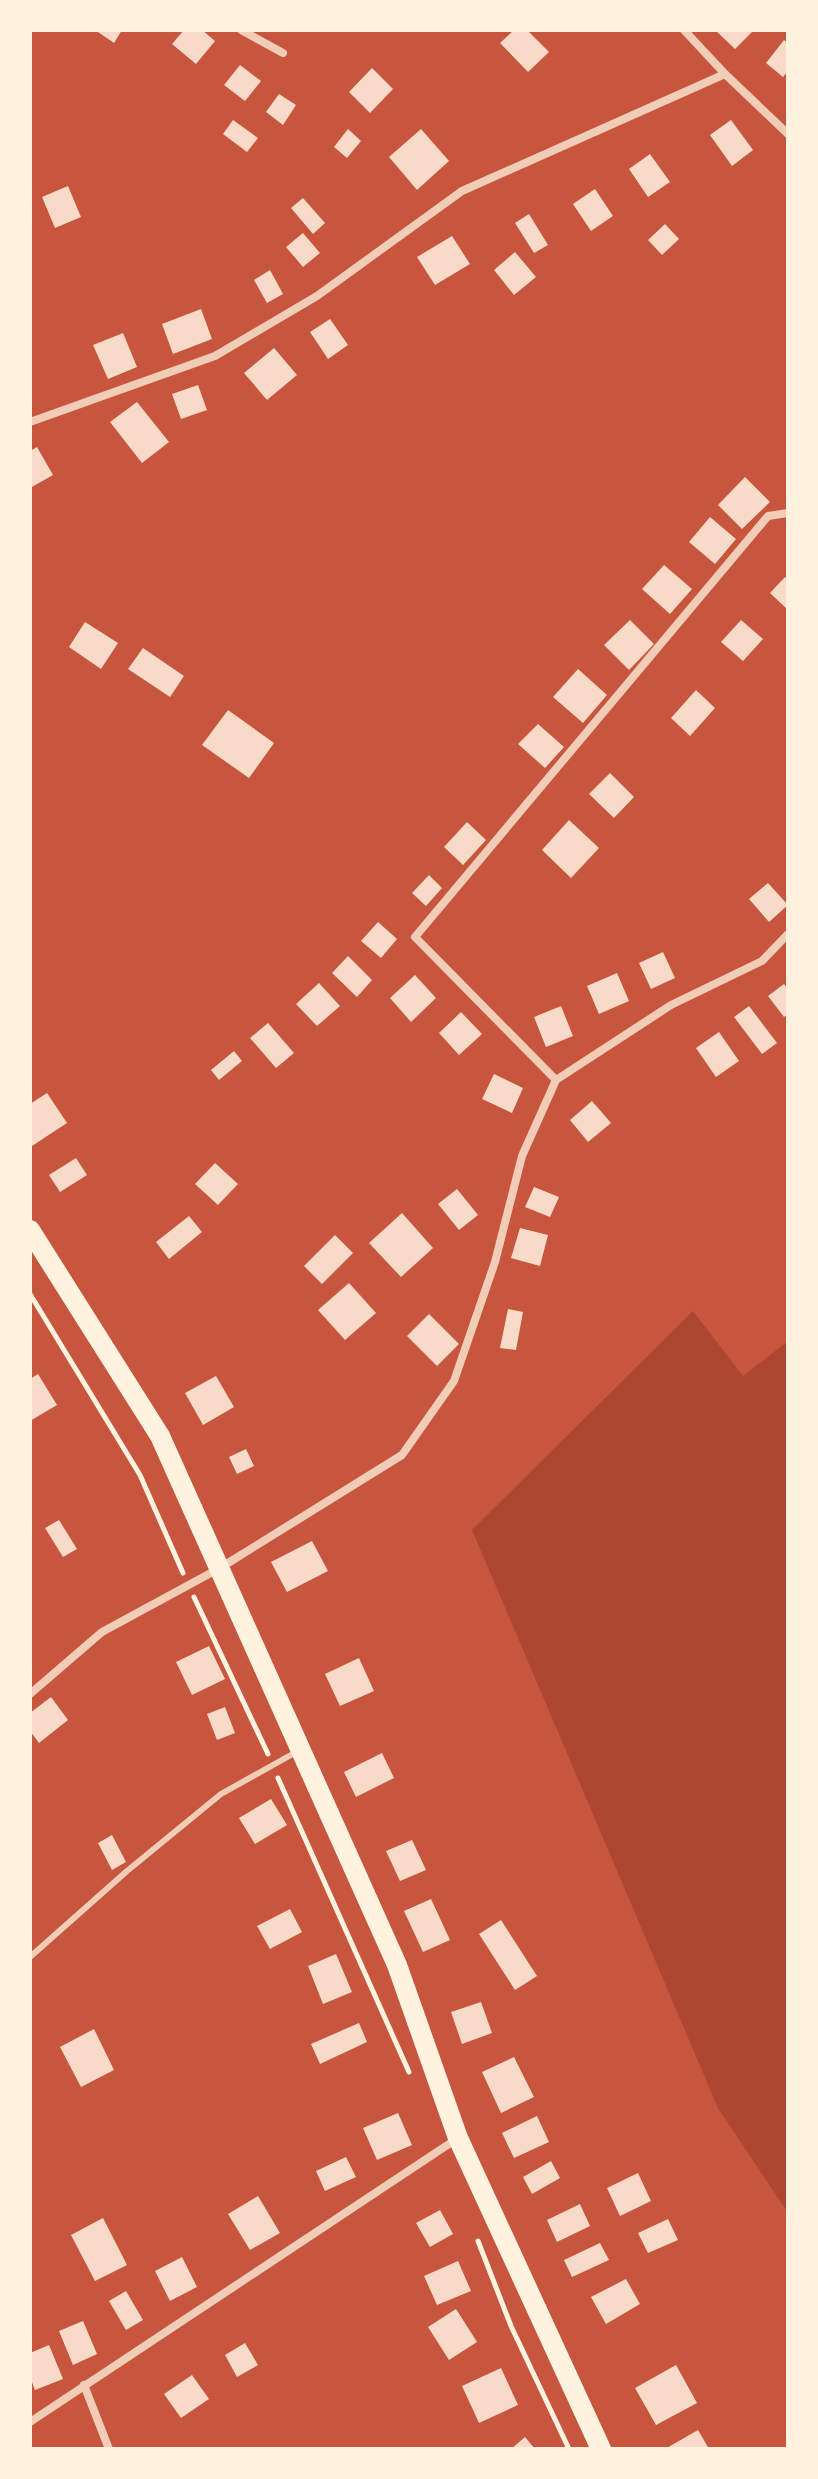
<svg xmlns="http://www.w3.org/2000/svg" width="818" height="2479" font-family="'IBM Plex Sans',sans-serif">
<rect width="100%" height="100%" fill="#c8553d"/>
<path fill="#ae4732" d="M693,1311L743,1376L788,1341V2213L718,2108L472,1530Z"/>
<path fill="#f7dbc8" d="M95,30H122L114,43Z
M184,30H202L215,41L196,64L172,44Z
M514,30H527L549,52L528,72L500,43Z
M715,30H754L735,49Z
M784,40L788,43V71L783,77L766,63Z
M240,65L261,81L245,101L224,85Z
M372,68L393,89L370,113L349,92Z
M279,94L296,105L283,125L266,112Z
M233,120L258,138L247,152L223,134Z
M731,120L753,150L732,166L710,135Z
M348,129L361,141L347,158L334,147Z
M421,129L449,161L417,190L389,157Z
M650,154L670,182L648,197L629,169Z
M68,186L81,217L55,228L42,197Z
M595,189L613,216L591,231L573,204Z
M303,198L325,223L313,234L291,208Z
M529,214L548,245L534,253L515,223Z
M665,224L679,239L662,255L648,240Z
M303,233L320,253L303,267L286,247Z
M452,236L470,264L435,285L417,257Z
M515,252L536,277L514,295L494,270Z
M270,270L283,294L267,303L254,280Z
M201,309L212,339L173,354L162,324Z
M330,319L348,345L328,359L310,332Z
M123,333L137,367L108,379L93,345Z
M274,348L297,375L267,400L244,373Z
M198,385L207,410L181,419L172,394Z
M137,402L169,442L142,463L110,422Z
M37,447L53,475L30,488V451Z
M745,477L770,502L742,529L718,505Z
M710,517L736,539L715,564L689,542Z
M664,565L692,589L670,614L642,589Z
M785,577L788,580V610L770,593Z
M630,620L654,644L629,670L604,645Z
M741,620L763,639L743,661L721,642Z
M85,622L118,643L101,669L69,647Z
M143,648L184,676L170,697L128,669Z
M578,669L607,695L583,723L553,697Z
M696,690L715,708L690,736L671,718Z
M228,710L274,743L249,778L202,745Z
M538,724L564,747L545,768L518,744Z
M610,773L634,797L614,818L589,794Z
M569,820L599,848L571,878L542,850Z
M467,822L486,840L463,865L444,847Z
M429,875L442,888L426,906L412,893Z
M768,883L788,905L769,922L749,899Z
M378,922L397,939L381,958L361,941Z
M663,952L675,978L651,989L639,963Z
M348,956L372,980L357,997L332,973Z
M617,973L629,1001L599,1014L587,986Z
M415,975L436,998L411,1022L390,998Z
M319,983L340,1006L317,1026L296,1004Z
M784,984L788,989V1014L784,1017L768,996Z
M561,1006L573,1036L546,1047L534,1017Z
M749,1006L777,1043L762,1054L734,1017Z
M461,1012L482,1034L459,1055L439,1033Z
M268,1023L294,1053L276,1068L250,1038Z
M719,1032L739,1061L716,1077L696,1048Z
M234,1051L242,1061L219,1080L211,1070Z
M494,1074L523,1088L512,1113L482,1099Z
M47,1093L67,1123L32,1146L30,1143V1104Z
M592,1101L611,1123L588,1142L570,1120Z
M76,1158L87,1175L60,1192L49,1175Z
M215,1163L238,1184L218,1205L195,1184Z
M534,1187L559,1197L550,1217L525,1207Z
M457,1189L478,1215L459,1230L438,1204Z
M402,1213L433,1248L401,1277L369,1243Z
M189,1216L202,1232L169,1259L156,1242Z
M520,1228L548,1235L540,1266L511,1258Z
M335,1235L353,1253L322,1284L304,1266Z
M349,1283L376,1313L345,1340L318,1310Z
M508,1309L523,1312L516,1350L500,1348Z
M429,1314L459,1344L437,1366L407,1336Z
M38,1374L57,1405L30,1421V1379Z
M216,1376L234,1407L203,1425L185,1393Z
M246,1449L254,1466L237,1474L229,1457Z
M59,1520L77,1549L63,1557L45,1528Z
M312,1541L328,1571L287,1592L271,1562Z
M209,1646L225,1679L192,1695L176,1662Z
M359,1658L374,1691L340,1706L325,1674Z
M51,1697L68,1720L39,1743L30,1731V1713Z
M225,1707L235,1733L217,1740L207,1714Z
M382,1753L394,1778L356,1797L344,1772Z
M271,1799L287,1825L255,1844L239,1818Z
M112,1835L126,1862L112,1870L98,1843Z
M412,1840L426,1870L400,1881L386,1851Z
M431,1899L450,1940L423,1952L404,1911Z
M290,1909L302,1932L270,1949L257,1926Z
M501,1920L537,1976L515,1990L479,1934Z
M336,1954L352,1992L323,2004L308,1966Z
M481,2002L492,2033L462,2044L451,2012Z
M359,2023L367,2042L320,2064L311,2044Z
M94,2029L114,2070L81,2087L60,2047Z
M514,2057L534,2097L501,2113L482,2072Z
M398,2113L412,2145L377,2160L363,2128Z
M537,2116L549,2142L514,2158L502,2133Z
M346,2157L356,2177L325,2191L316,2171Z
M551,2161L560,2178L532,2194L523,2177Z
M638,2173L651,2201L620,2216L607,2188Z
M258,2196L280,2233L250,2250L228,2214Z
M580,2204L590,2226L557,2242L547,2220Z
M440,2210L453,2234L430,2247L416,2223Z
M103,2218L127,2265L95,2281L71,2235Z
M668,2219L678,2240L648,2253L638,2233Z
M600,2243L609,2260L572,2277L564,2260Z
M182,2257L197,2287L170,2301L155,2271Z
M458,2261L471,2291L437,2305L424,2276Z
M626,2279L640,2304L606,2324L591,2297Z
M126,2291L143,2320L126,2330L109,2301Z
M456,2309L477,2342L449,2360L428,2327Z
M83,2321L97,2354L73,2365L59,2331Z
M245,2343L258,2365L237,2377L225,2355Z
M49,2345L63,2379L35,2390L30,2377V2353Z
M676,2365L697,2403L656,2425L635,2388Z
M501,2368L518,2405L479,2423L462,2386Z
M192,2375L209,2399L181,2418L164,2394Z
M698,2430L709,2449H665Z
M525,2437L535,2449H511Z"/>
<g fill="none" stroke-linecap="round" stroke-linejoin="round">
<path stroke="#fff3e0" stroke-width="5" d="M30,1294L140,1475L183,1573
M194,1597L268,1754
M278,1778L409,2072
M478,2241L511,2326L569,2449"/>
<path stroke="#f1ccb7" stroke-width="6" d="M30,1957L127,1871L221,1794L298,1751"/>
<path stroke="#f1ccb7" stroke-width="8" d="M241,30L283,53
M684,30L725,74L788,134
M30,422L215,356L317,296L462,191L725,74
M556,1080L415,937L768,516L788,513
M30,1694L102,1632L220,1568L402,1455L454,1381L495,1262L522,1156L556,1080L671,1005L762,961L788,934
M84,2385L109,2449
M30,2422L458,2138"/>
<path stroke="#fff3e0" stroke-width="20" d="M30,1230L160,1436L397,1965L458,2138L601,2449"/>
</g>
<rect width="818" height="2479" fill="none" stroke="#fff3e0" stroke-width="64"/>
</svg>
